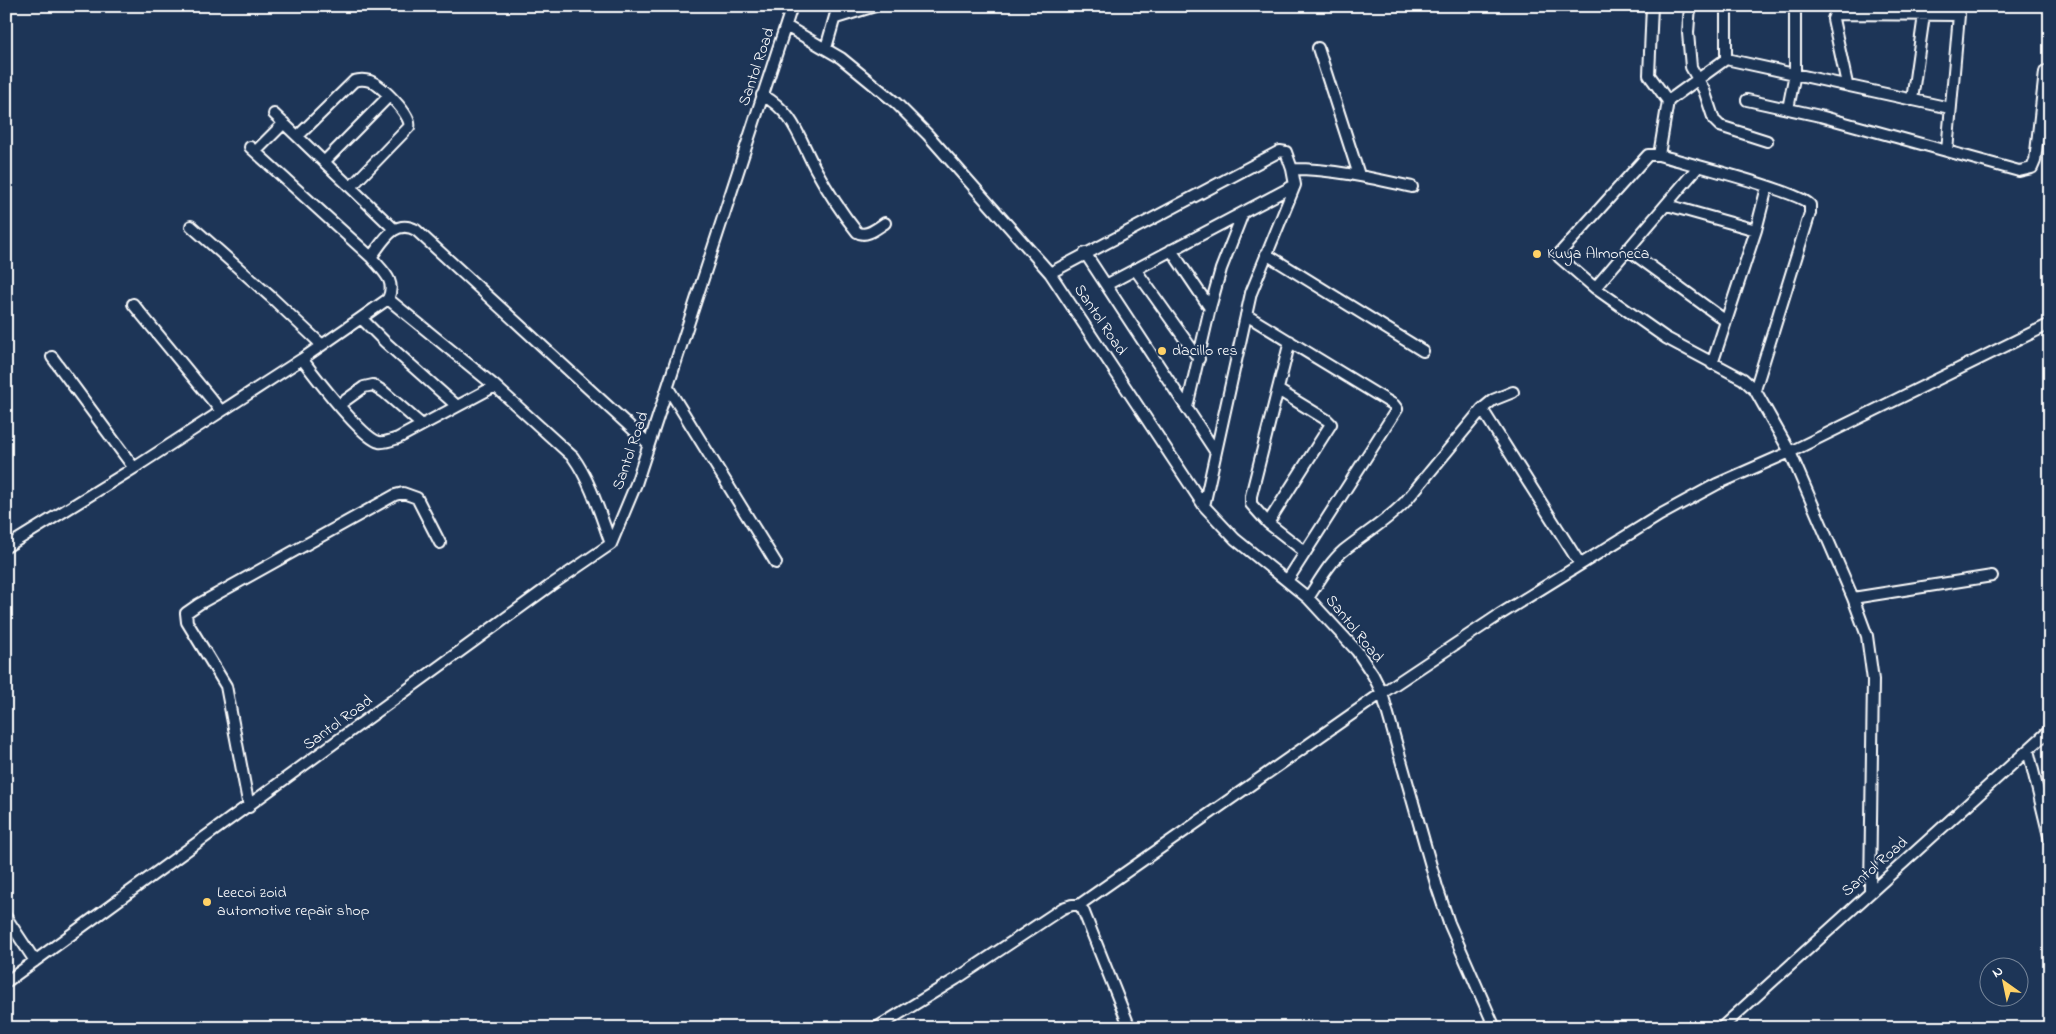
<svg xmlns="http://www.w3.org/2000/svg" width="2056" height="1034" font-family="'Indie Flower',sans-serif">
<rect width="100%" height="100%" fill="#1d3557"/>
<filter id="ink" filterUnits="userSpaceOnUse"><feTurbulence type="fractalNoise" baseFrequency=".02" numOctaves="2"/><feDisplacementMap in="SourceGraphic" scale="10" xChannelSelector="R" yChannelSelector="G"/><feConvolveMatrix kernelMatrix="1 2 1 2 8 2 1 2 1" color-interpolation-filters="sRGB"/></filter>
<g filter="url(#ink)">
<g fill="none" stroke-linecap="round" stroke-linejoin="round">
<defs>
<path id="minor" d="M1652,6L1649,75L1668,101L1659,155
M1690,6L1688,33L1691,67L1704,90L1714,120L1720,126L1767,141
M1726,6V59
M836,18L875,6
M786,26L841,58L896,103L928,135L1050,273L1204,506L1235,539L1308,598L1357,651L1373,675L1382,693L1437,887L1449,923L1495,1028
M826,48L838,6
M1318,48L1359,175
M1847,84L1833,19L1835,14L1959,15L1947,151
M762,95C794,112 799,138 815,168C827,190 841,212 857,232C866,238 877,228 885,223
M1747,100L1820,116L2019,171L2032,168L2035,161L2045,72L2050,69
M1912,100L1924,15
M1668,101L1726,59L1950,108
M1788,109L1795,73V6
M274,114L394,229
M299,135L354,81C360,79 364,79 370,81C381,85 413,116 409,127L351,187
M250,147L371,257
M256,151L284,123
M324,162L389,96
M1292,169C1333,169 1372,178 1412,187
M1667,205L1756,230
M191,226L271,297L322,345
M1627,249L1726,321
M1171,250L1210,308
M1085,253L1215,451
M1266,254L1423,351
M1135,269L1199,359
M1050,273L1280,151L1286,152L1292,169L1295,185L1251,293L1204,506
M1106,285L1295,185
M1595,288L1698,167
M133,304L221,411
M1246,315L1394,405L1397,409L1287,581
M361,318L388,299
M1290,341L1251,496V504L1268,523L1305,552
M52,357L134,468
M302,359L361,318L385,342L457,406
M1712,364L1756,230L1767,187
M668,388L776,563
M1755,390L1743,379L1666,338L1595,288L1559,257V254L1648,155H1659C1682,162 1802,192 1810,205V213L1755,390L1790,452L1853,598L1867,636L1873,680L1870,891
M339,405L364,387L373,385L384,392L422,425
M1187,407L1210,308L1221,269L1243,213
M1482,409L1580,564
M1268,523L1331,424L1327,420L1278,390
M611,544C600,514 591,482 573,457L495,386L388,299C397,280 382,271 371,257C383,242 394,218 416,230L649,444
M6,547L134,468L302,359C314,375 362,438 379,442C385,443 392,440 398,438L495,386
M1308,598C1319,582 1329,563 1343,551C1364,534 1387,521 1405,502L1482,409L1493,400L1513,392
M1853,598L1992,576
M2028,750L2050,840
M249,807L226,686L187,622L186,613L199,604L395,495L403,493L417,498L440,543
M1079,905L1382,693L1499,615L1660,515L1717,484L1790,452L2050,324
M6,917L35,961
M6,982L551,585L611,544L636,484L792,6
M876,1028L956,979L1063,908L1072,905H1079L1083,910L1130,1028
M1721,1028L2050,730"/>
</defs>
<use href="#minor" stroke="#fff" stroke-width="14"/>
<use href="#minor" stroke="#1d3557" stroke-width="10"/>
</g>
</g>
<g fill="#ffd166" stroke="#1d3557" stroke-width="2">
<circle cx="1537" cy="254" r="5"/>
<circle cx="1162" cy="351" r="5"/>
<circle cx="207" cy="902" r="5"/>
</g>
<g text-anchor="middle" dominant-baseline="central" stroke-width="4" stroke-linejoin="round" paint-order="stroke">
<g font-size="16" fill="#fff" stroke="#1d3557">
<text transform="translate(757 67) rotate(-71)">Santol Road</text>
<text transform="translate(1100 320) rotate(56)">Santol Road</text>
<text transform="translate(631 451) rotate(-71)">Santol Road</text>
<text transform="translate(1354 629) rotate(51)">Santol Road</text>
<text transform="translate(338 723) rotate(-36)">Santol Road</text>
<text transform="translate(1875 867) rotate(-41)">Santol Road</text>
</g>
<g font-size="16" fill="#fff" stroke="#1d3557" text-anchor="start">
<text x="1547" y="254">Kuya Almoneca</text>
<text x="1172" y="351">dacillo res</text>
<text x="217" y="893">Leecoi zoid<tspan x="217" dy="18">automotive repair shop</tspan></text>
</g>
</g>
<rect width="2056" height="1034" fill="none" stroke="#1d3557" stroke-width="25"/>
<rect x="12" y="12" width="2031" height="1009" fill="none" stroke="#fff" stroke-width="2" filter="url(#ink)"/>
<g transform="translate(2004 982) rotate(327)"><circle r="24" fill="#1d3557" stroke="#77869a"/>
<path d="M0-4L9 19L0 12L-9 19Z" fill="#ffd166"/>
<text y="-8" font-size="14" font-weight="bold" text-anchor="middle" fill="#ffffff">N</text>
</g>
</svg>
